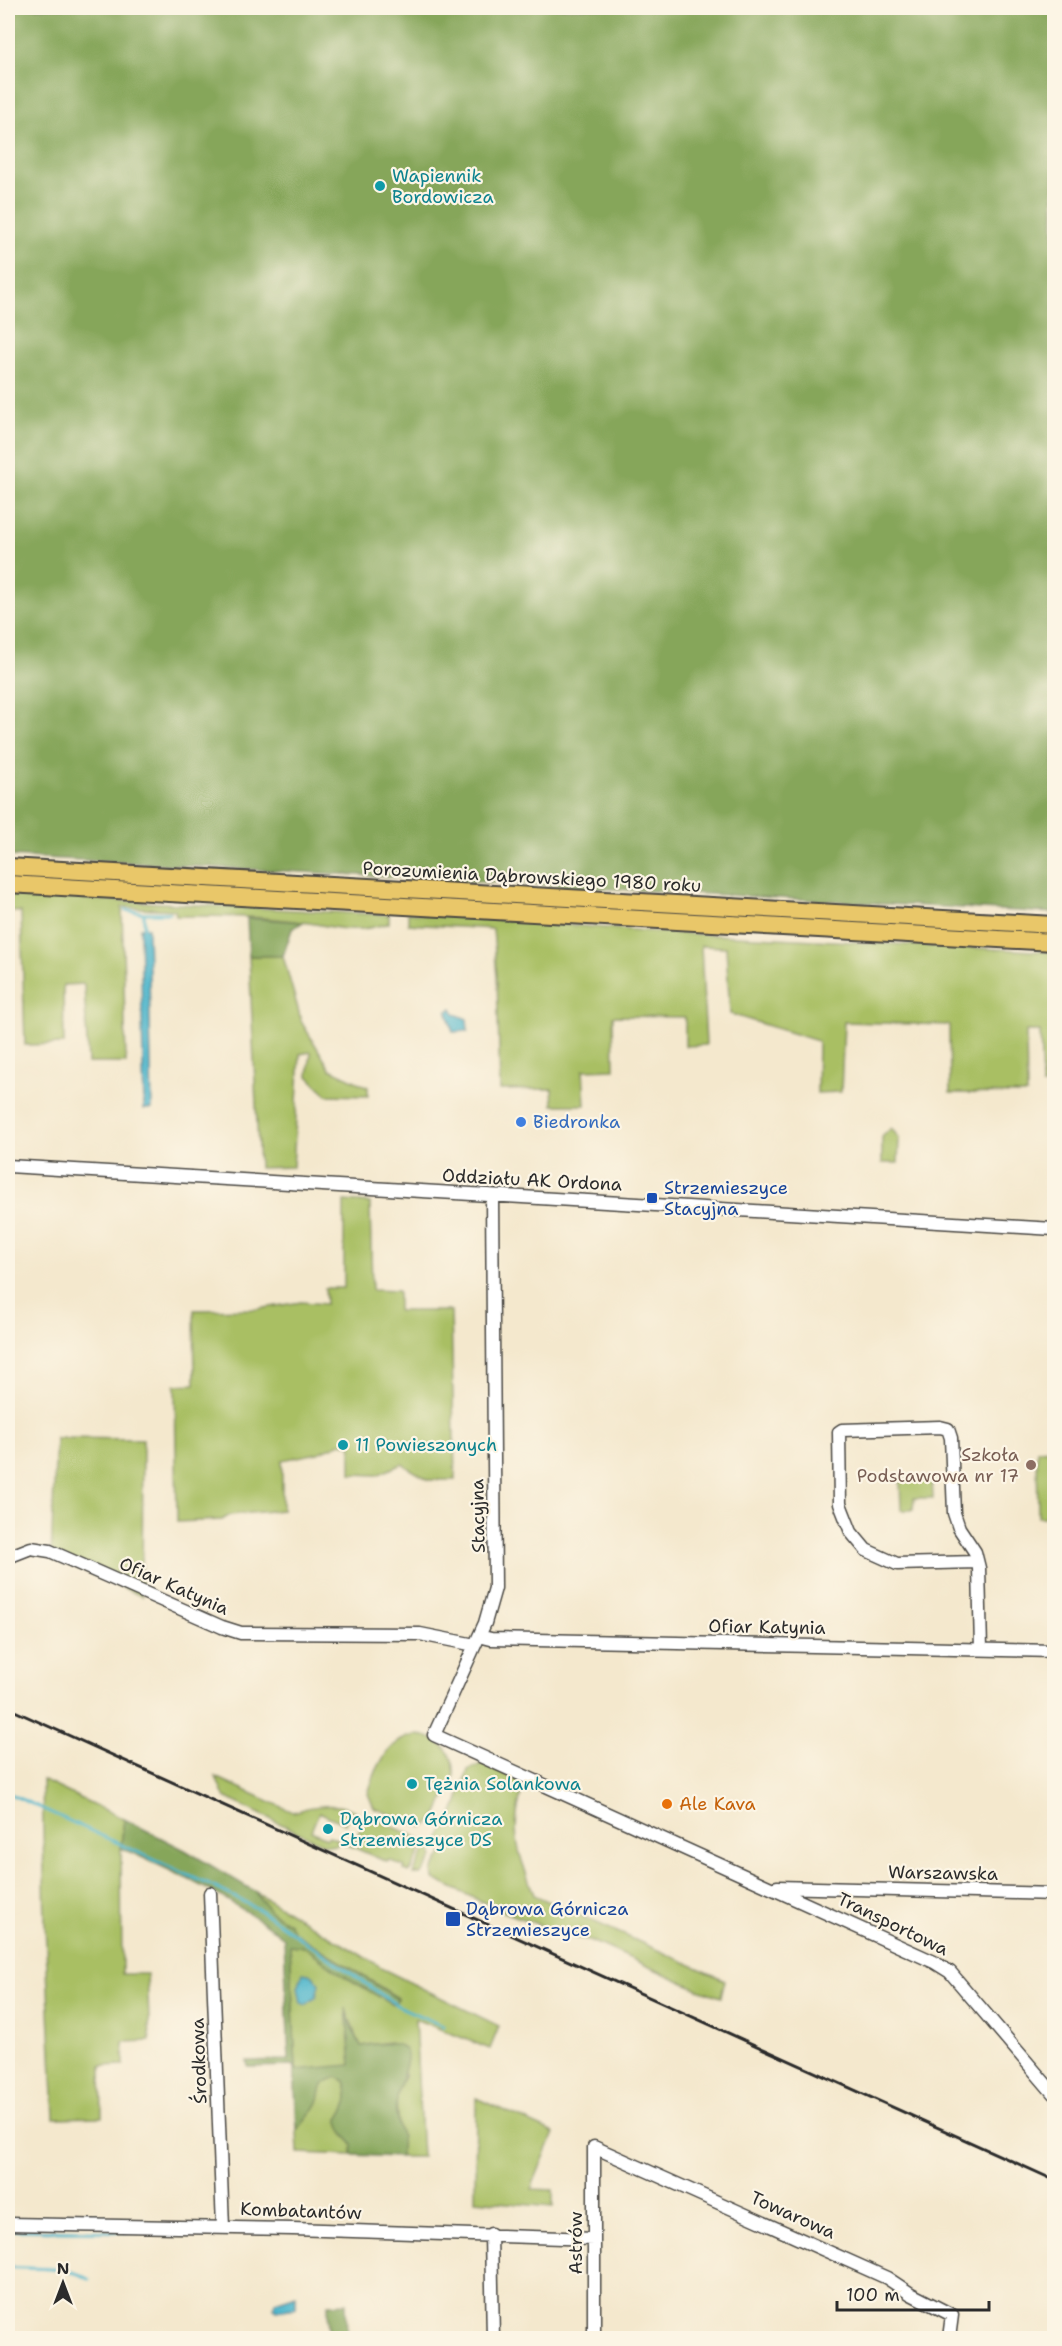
<svg xmlns="http://www.w3.org/2000/svg" width="1062" height="2346" font-family="'Shantell Sans',sans-serif">
<rect width="100%" height="100%" fill="#fcf5e5"/>
<filter id="ink" filterUnits="userSpaceOnUse"><feTurbulence type="fractalNoise" baseFrequency=".0167" numOctaves="2"/><feDisplacementMap in="SourceGraphic" scale="12" xChannelSelector="R" yChannelSelector="G"/><feConvolveMatrix kernelMatrix="1 2 1 2 8 2 1 2 1" color-interpolation-filters="sRGB"/></filter>
<filter id="wash" filterUnits="userSpaceOnUse"><feTurbulence type="fractalNoise" baseFrequency=".008" numOctaves="4" result="noise"/><feDisplacementMap in="SourceGraphic" scale="24" xChannelSelector="R" yChannelSelector="G"/><feGaussianBlur stdDeviation="1.35" result="paint"/><feColorMatrix in="noise" values="0 0 0 0 0 0 0 0 0 0 0 0 0 0 0 0 0 1.4 0 .05"/><feComposite in="paint" operator="in"/></filter>
<g filter="url(#wash)">
<rect width="100%" height="100%" fill="#f4e8cd"/>
<path fill="#a9bf64" stroke="#6a7548" stroke-width="1.5" d="M8,895L389,915V923C351,935 339,927 302,922C261,916 218,916 176,916L175,910L122,907L126,1063H88L84,984L63,985L64,1044L25,1045L21,912L8,911Z
M408,913L674,933L1054,952V1095L1051,1085H1042L1040,1031H1026L1027,1094L950,1093L949,1025L844,1022L841,1092L817,1093L818,1041L730,1014L726,947L701,946L706,1045L685,1046V1017L613,1016L614,1069L583,1070L585,1105H553L552,1089L500,1090L497,977L493,929L408,924Z
M249,956H283L302,1023L330,1069L368,1087V1096L327,1095L308,1076L311,1052L300,1054L293,1167L259,1168Z
M891,1128L899,1138L898,1163H882V1137Z
M344,1201L370,1203L372,1290L398,1291V1311H451L455,1480H429L402,1464L377,1475L351,1474V1444L341,1443L318,1453L282,1460V1510L230,1515L222,1520L177,1522L175,1385L195,1384L194,1310L258,1309L301,1302L326,1304L325,1288H344Z
M56,1438L143,1439L142,1596L51,1557Z
M1054,1449V1517H1038L1037,1450Z
M932,1479L933,1498H914L913,1510H901L900,1481Z
M416,1735C437,1735 456,1753 454,1775C453,1785 447,1794 443,1802C438,1813 435,1824 423,1827L374,1808L368,1794C375,1769 388,1739 416,1735Z
M485,1762L524,1783C509,1832 517,1848 534,1895L725,1980L721,1997L698,1989L590,1940L576,1938L504,1912L433,1879L432,1871L443,1852L437,1844L458,1802L468,1770Z
M216,1777L293,1812C310,1806 340,1801 357,1812V1816L350,1813L345,1824L319,1812L311,1831L327,1838L329,1836L345,1843L347,1840L354,1843L365,1819L369,1816L419,1838L423,1845L411,1870L408,1872L404,1870L405,1867L389,1860L387,1862L339,1841L336,1846L323,1844L224,1797Z
M42,1780L124,1819L121,1848L122,1974H147L150,2041L123,2042L124,2065L101,2066L102,2117L54,2118L45,1925Z
M426,1847L432,1850L433,1857L422,1874H413Z
M254,1891L391,1973L499,2026L490,2049L415,2019L422,2157H400C402,2127 388,2101 405,2075L389,2042L361,2046L347,2013L352,2066L296,2070L290,1945L305,1947L344,1976L393,2004L398,1998L295,1933L289,1923L271,1912Z
M337,2077L345,2081L348,2091V2104L344,2135L353,2144L352,2155L298,2153L297,2131L318,2102L319,2091L325,2081Z
M476,2098L554,2133L531,2189L553,2190V2207L475,2200Z"/>
<path fill="#86a65a" stroke="#586842" stroke-width="1.5" d="M8,8H1054V913L8,856Z
M247,918L303,922L292,929L283,956H249Z
M124,1819L185,1850L254,1891L271,1912L289,1923L295,1933L398,1999L393,2005L344,1976L305,1947L290,1945L296,2070L351,2065L346,2008L351,2026L361,2046C434,2034 399,2066 396,2106C394,2118 400,2127 401,2138C402,2144 401,2151 400,2157L352,2155L353,2144L344,2135L338,2119C348,2105 351,2097 345,2081L337,2077C317,2084 324,2087 318,2102C314,2112 303,2122 297,2131L294,2066L248,2067L247,2061L289,2060L284,1938C235,1900 178,1873 121,1848Z
M346,2303L347,2338H329L328,2304Z"/>
<path fill="#4eb6cc" stroke="#3c707c" stroke-width="1.5" d="M140,928H148L152,1109H144Z
M452,1008L455,1014L467,1019L468,1031L453,1032L447,1012Z
M303,1973L313,1975L319,1984L316,1997L306,2005L301,2003L298,1987Z
M296,2295V2308L276,2311L274,2308L275,2302Z"/>
<g fill="none" stroke-linecap="round" stroke-linejoin="round">
<path stroke="#4eb6cc" stroke-width="3" d="M125,910L144,913V928
M144,913H170
M8,1793L214,1887L260,1910L398,2006L443,2026
M8,2230L138,2232
M8,2267C36,2270 65,2265 89,2279"/>
</g>
</g>
<g filter="url(#ink)">
<g fill="none" stroke-linecap="round" stroke-linejoin="round">
<defs>
<path id="minor" d="M8,1166L1054,1229
M492,1196L495,1588L485,1623L434,1735L934,1962L950,1972L1054,2094
M8,1557L31,1548L50,1551L222,1627L241,1633L420,1634L475,1645
M977,1562L897,1564L866,1550L851,1532L840,1504L839,1432L842,1430L940,1427L948,1429L951,1438L954,1513L959,1528L975,1552L979,1568L981,1649
M479,1636L491,1639L1054,1651
M777,1887L1054,1894
M210,1893L223,2227
M8,2224L293,2229L594,2239
M491,2234L493,2338
M594,2338V2147L887,2278L911,2294L952,2315L949,2338"/>
<path id="major" d="M8,867L1054,925
M8,884L1054,942"/>
</defs>
<use href="#minor" stroke="#494743" stroke-width="15"/>
<use href="#major" stroke="#494743" stroke-width="20"/>
<use href="#minor" stroke="#fff" stroke-width="12"/>
<use href="#major" stroke="#e9c769" stroke-width="16"/>
<path stroke="#2b2b2b" stroke-width="3" d="M8,1708L1054,2180"/>
</g>
</g>
<g fill="#0f9aa8" stroke="#fcf5e5" stroke-width="2">
<circle cx="380" cy="186" r="6"/>
<circle cx="343" cy="1445" r="6"/>
<circle cx="412" cy="1784" r="6"/>
<circle cx="328" cy="1829" r="6"/>
</g>
<circle fill="#3f7fe0" stroke="#fcf5e5" stroke-width="2" cx="521" cy="1122" r="6"/>
<g fill="#1a4fb4" stroke="#fcf5e5" stroke-width="2">
<rect x="646" y="1192" width="12" height="12" rx="3"/>
<rect x="445" y="1911" width="16" height="16" rx="3"/>
</g>
<circle fill="#8d6e63" stroke="#fcf5e5" stroke-width="2" cx="1031" cy="1465" r="6"/>
<circle fill="#e8710a" stroke="#fcf5e5" stroke-width="2" cx="667" cy="1804" r="6"/>
<g text-anchor="middle" dominant-baseline="central" stroke-width="4.5" stroke-linejoin="round" paint-order="stroke">
<g font-size="18" fill="#0d838f" stroke="#fcf5e5" text-anchor="start">
<text x="392" y="176">Wapiennik<tspan x="392" dy="21">Bordowicza</tspan></text>
<text x="355" y="1445">11 Powieszonych</text>
<text x="424" y="1784">Tężnia Solankowa</text>
<text x="340" y="1819">Dąbrowa Górnicza<tspan x="340" dy="21">Strzemieszyce DS</tspan></text>
</g>
<g font-size="18" fill="#2b2b2b" stroke="#fcf5e5">
<text transform="translate(532 877) rotate(3)">Porozumienia Dąbrowskiego 1980 roku</text>
<text transform="translate(532 1180) rotate(3)">Oddziału AK Ordona</text>
<text transform="translate(478 1516) rotate(-91)">Stacyjna</text>
<text transform="translate(174 1586) rotate(24)">Ofiar Katynia</text>
<text transform="translate(767 1627) rotate(1)">Ofiar Katynia</text>
<text transform="translate(943 1873) rotate(1)">Warszawska</text>
<text transform="translate(893 1924) rotate(26)">Transportowa</text>
<text transform="translate(199 2061) rotate(-92)">Środkowa</text>
<text transform="translate(301 2211) rotate(2)">Kombatantów</text>
<text transform="translate(793 2215) rotate(24)">Towarowa</text>
<text transform="translate(576 2243) rotate(-90)">Astrów</text>
</g>
<g font-size="18" fill="#366cbe" stroke="#fcf5e5" text-anchor="start">
<text x="533" y="1122">Biedronka</text>
</g>
<g font-size="18" fill="#164399" stroke="#fcf5e5" text-anchor="start">
<text x="664" y="1188">Strzemieszyce<tspan x="664" dy="21">Stacyjna</tspan></text>
<text x="466" y="1909">Dąbrowa Górnicza<tspan x="466" dy="21">Strzemieszyce</tspan></text>
</g>
<g font-size="18" fill="#785e54" stroke="#fcf5e5" text-anchor="end">
<text x="1019" y="1455">Szkoła<tspan x="1019" dy="21">Podstawowa nr 17</tspan></text>
</g>
<g font-size="18" fill="#c56008" stroke="#fcf5e5" text-anchor="start">
<text x="679" y="1804">Ale Kava</text>
</g>
</g>
<rect width="1062" height="2346" fill="none" stroke="#fcf5e5" stroke-width="30"/>
<g transform="translate(63 2283)" stroke="#fcf5e5" stroke-width="4.5" paint-order="stroke">
<path d="M0-4.5L10 22L0 15L-10 22Z" fill="#2b2b2b"/>
<text y="-9" font-size="16" font-weight="bold" text-anchor="middle" fill="#2b2b2b">N</text>
</g>
<path d="M837 2301v9h152v-9" fill="none" stroke="#2b2b2b" stroke-width="3"/>
<text x="846" y="2301" font-size="18" fill="#2b2b2b" stroke="#fcf5e5" stroke-width="4.5" paint-order="stroke">100 m</text>
</svg>
